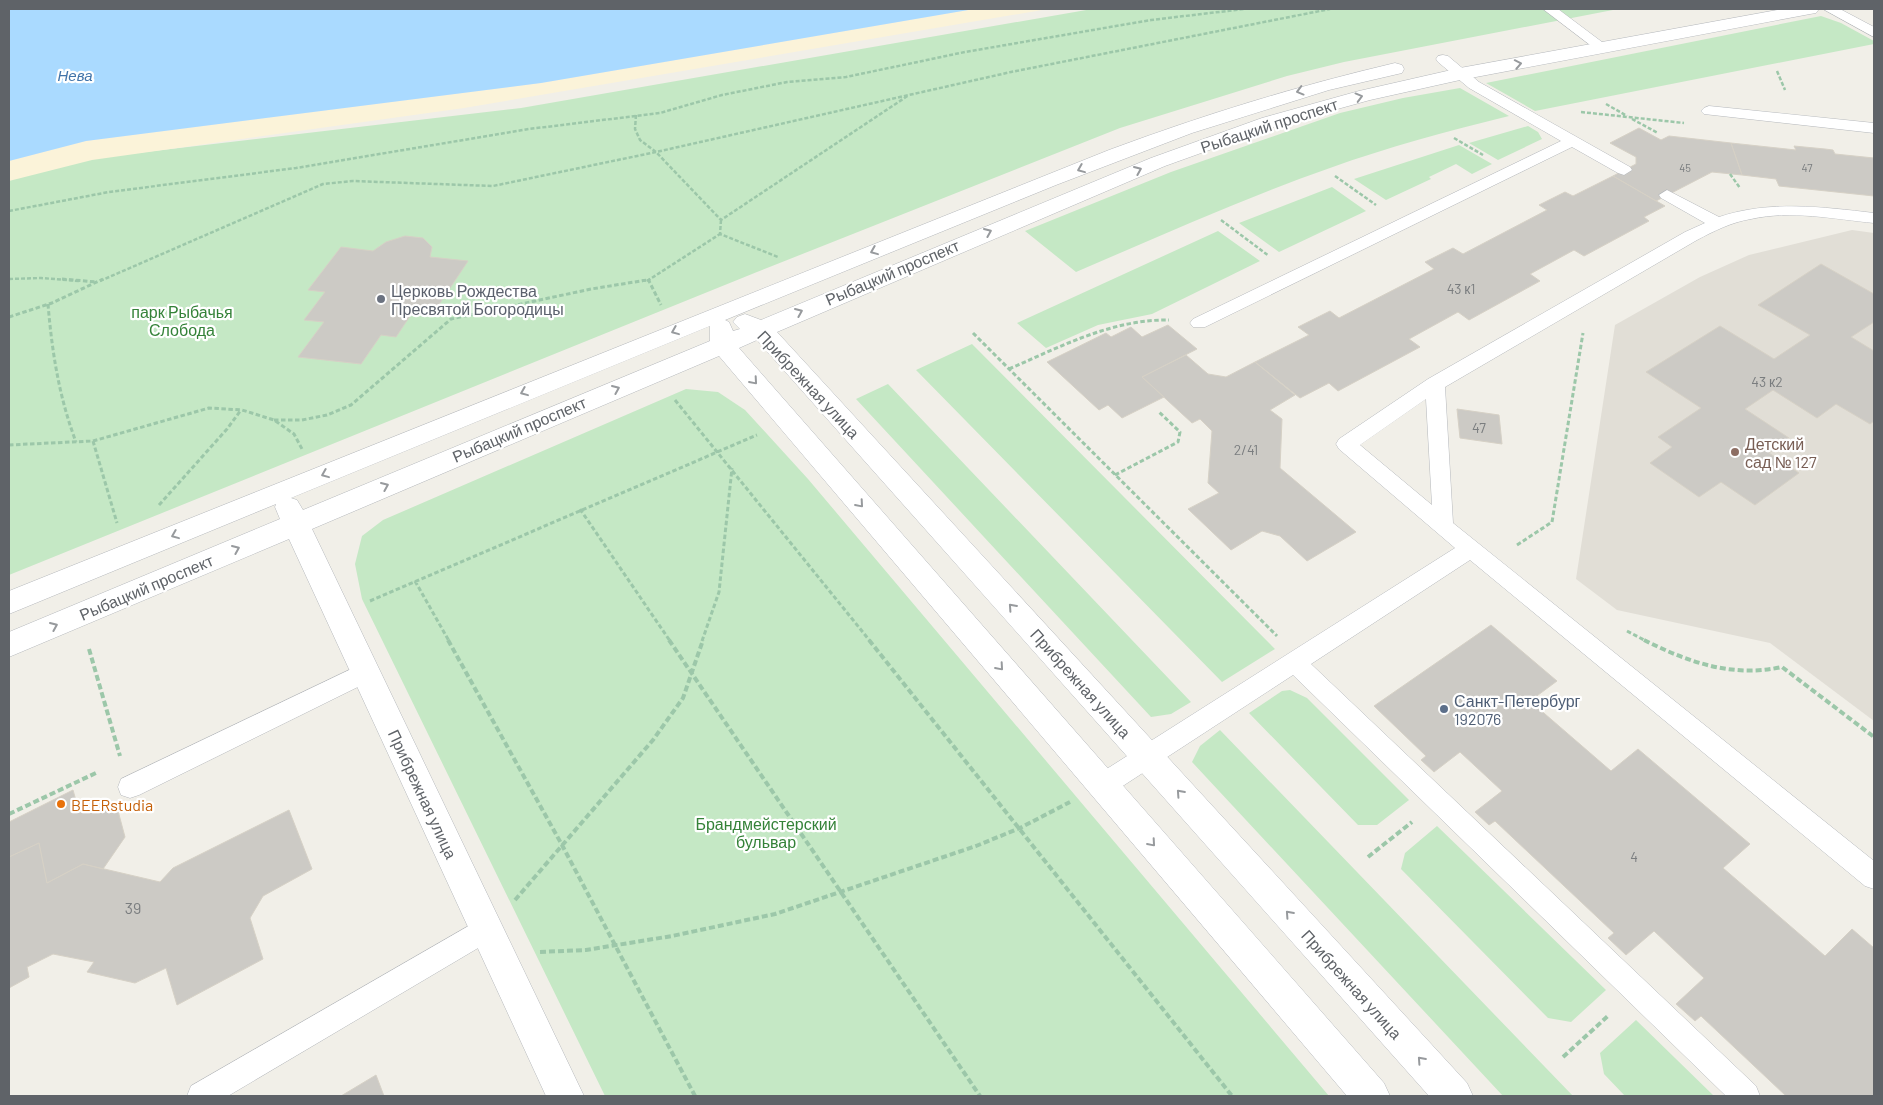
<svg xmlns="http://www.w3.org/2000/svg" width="1883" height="1105" font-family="Barlow,sans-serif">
<rect width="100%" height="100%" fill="#f1efe8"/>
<path fill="#e1ded6" d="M1852,230L1874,233V721L1770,643L1617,610L1576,579L1615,325L1700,277L1749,255Z"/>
<path fill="#c5e8c5" d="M1092,9H1618L1344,62L1287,76L1120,128L757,272L9,575V180L94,158L521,108Z
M1821,16L1841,23L1874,41V44L1535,111L1486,83Z
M1460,88L1509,116C1448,131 1388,147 1330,168C1244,198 1160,236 1076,272L1025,231L1171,172L1340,113L1403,98Z
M1528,126L1538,132L1542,139L1498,160L1469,143Z
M1459,145L1492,164L1472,174L1456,164L1429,177L1431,179L1386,200L1354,179Z
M1332,187L1366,211L1279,252L1239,223Z
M1218,231L1260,261L1152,314L1098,325L1046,348L1017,323Z
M972,344L1275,649L1222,682L916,370Z
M888,384L1191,702L1171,714L1151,717L856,399Z
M686,389L718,392L745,410L808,479L1329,1096H605L362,599L355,564L362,536L383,520Z
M1290,690L1307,698L1409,800L1377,825H1358L1249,713L1282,691Z
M1220,730L1573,1096H1503L1192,762L1200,746Z
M1437,826L1606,990L1571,1022L1548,1018L1401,869L1405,853Z
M1636,1020L1714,1096H1625L1604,1074L1600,1053Z"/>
<path fill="#fbf3d9" d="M974,9H1048L464,108L92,160L9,181V161L86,141L541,83Z"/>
<path fill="#aadaff" d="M9,9H974L541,83L86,141L9,161Z"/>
<path fill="#cccac5" stroke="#d6d1c6" d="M1639,128L1661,140L1669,136L1731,143L1742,175L1712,172L1656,201L1613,176L1636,164V157L1610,143Z
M1731,143L1796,150L1794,146L1825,149L1833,150L1835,154L1874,158V196L1779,186L1776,179L1742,175Z
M1613,176L1665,206L1644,217L1649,221L1584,256L1574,250L1530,274L1540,281L1469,320L1458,312L1409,339L1420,347L1338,391L1329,383L1300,398L1255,362L1309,335L1298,327L1330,311L1339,318L1434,269L1425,262L1453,248L1463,254L1547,210L1539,205L1565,192L1573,196Z
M405,236L423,238L432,247L430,257L468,261L436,309L416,307L396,337L381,335L361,364L298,357L324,322L304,320L325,292L308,290L341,247L373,251L386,242Z
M1821,264L1874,294V322L1851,337L1874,351V421L1870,424L1836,404L1817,418L1773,390L1745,409L1789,438L1769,453L1799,473L1755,505L1721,482L1699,497L1650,463L1672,447L1658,437L1701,408L1646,372L1720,326L1774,359L1810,335L1758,305Z
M1168,325L1197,349L1142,377L1164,397L1122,418L1108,405L1099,410L1047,362L1106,333L1111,337L1131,327L1142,337Z
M1186,355L1208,374L1226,377L1255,362L1295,395L1270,410L1282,419L1280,468L1356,532L1307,561L1280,536L1262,531L1231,550L1188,509L1219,493L1208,483L1212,431L1200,419L1192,423L1142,377Z
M1457,409L1499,415L1502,444L1460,438Z
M1491,625L1557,681L1530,701L1611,771L1638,749L1750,844L1723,868L1825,956L1852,929L1874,948V1096H1786L1701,1016L1695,1021L1676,1004L1704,978L1654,931L1626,955L1608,938L1614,933L1495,821L1489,825L1475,812L1502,791L1460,752L1434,772L1421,760L1426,756L1374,706Z
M73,790L77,804L89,799L117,807L125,837L103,869L83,864L47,883L39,843L9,857V822Z
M289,810L312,869L263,896L250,918L263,959L177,1005L166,968L135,983L87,972L94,962L53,954L27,967L29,977L9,988V857L39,843L47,883L83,864L160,882L173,868Z
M376,1075L384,1096H341Z"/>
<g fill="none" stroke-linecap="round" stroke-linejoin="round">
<defs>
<path id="lane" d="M1543,9H1558L1610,48L1603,52L1598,51Z
M1823,9H1840L1874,27V37Z
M1443,55L1448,56L1479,82L1630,167L1632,170L1624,175L1618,173L1572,147L1205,327H1193L1190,323L1193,319L1561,141L1469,88L1438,62L1436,59L1438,56Z
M1709,106L1874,123V133L1704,114L1701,111L1704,108Z
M1667,190L1719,217C1770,200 1822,207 1874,213V223C1834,219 1791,210 1751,219C1732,222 1714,231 1697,240L1445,387L1453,523L1874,861V889L1865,886L1470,560L1311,664L1756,1086L1760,1096H1726L1293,675L1112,793L1103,796L1094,793L1091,785L1094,777L1455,548L1339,449L1336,444L1339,439L1428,379L1685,232L1705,223L1661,198L1659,195ZM1426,399L1432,505L1360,445Z
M366,662L374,665L377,672L374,679L139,795L130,798L121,795L118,787L121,779Z
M486,916L495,920L499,929L495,938L228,1096H187L191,1086Z"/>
<path id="street" d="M1783,9H1819L1816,13L1810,14L1460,80L1370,100L1276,126L1165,166L777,332L1467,1083L1473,1096H1429L757,340L739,348L1384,1083L1390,1096H1347L719,356L312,529L584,1096H546L289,539L9,657V632L280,519L275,507L276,504L9,614V591L1109,150C1203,115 1297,86 1395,63L1402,65L1404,69L1402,73L1329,90L1192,133L1056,185L725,320L729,322L733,331L740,329L733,322L737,317L745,314L761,320L1151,158L1262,118L1359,91L1460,68ZM710,326V341L303,510L297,500L291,498Z"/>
</defs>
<use href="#lane" stroke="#b5b8bc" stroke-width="1"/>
<use href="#street" stroke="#b5b8bc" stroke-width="1"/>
<path stroke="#9cc7a9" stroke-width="2.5" stroke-dasharray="4 2" stroke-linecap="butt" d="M1777,71L1785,90
M1606,104L1627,116
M1581,112L1684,123
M636,115L635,129L640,140L656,152L721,220L909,95
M1632,119L1658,133
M1454,138L1483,155
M1730,174L1740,188
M1335,176L1376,205
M9,211L109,192L296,168L529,129L660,113L722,95L787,82L846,77L965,52L1151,20L1244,9
M721,220L720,234L778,257
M1221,220L1269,256
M9,279L41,278L79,281
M100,281L323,184L353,181L493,186L656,152L1011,72L1330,9
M642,281L647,280
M647,281L720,234"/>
<path stroke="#9cc7a9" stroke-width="3" stroke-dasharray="4.5 2.5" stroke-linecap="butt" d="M62,279L97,282
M648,279L661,305
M48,304C52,352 59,397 76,442
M9,317L52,303L103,279
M973,333L1277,636
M1009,369C1060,347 1112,319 1169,320
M675,400L870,641
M274,420H302L327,415L351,405L451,319L591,289L647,280
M93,441L209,408L242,410L274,420L294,434L302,449
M9,445L93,441L117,523
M1115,475L1178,442L1180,432L1158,411
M159,505L227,429L241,410
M580,509L670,641
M1517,545L1552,522L1583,333
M415,581L449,641
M370,601L757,435
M1627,631L1646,641
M702,641L719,592L732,468"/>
<path stroke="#9cc7a9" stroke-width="4" stroke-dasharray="6 3" stroke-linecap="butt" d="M448,640L562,845L695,1096
M669,640L980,1096
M869,640L1232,1096
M1644,640C1688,662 1732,678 1782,667L1874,737
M89,649L120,756
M9,814L98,772
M1368,857L1412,822
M515,900L653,740L683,698L703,640
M540,952L586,950L672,936L775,914L976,846L1020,828L1070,802
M1563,1057L1609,1015"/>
<use href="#lane" fill="#fff" fill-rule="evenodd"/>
<use href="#street" fill="#fff" fill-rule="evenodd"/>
</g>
<defs><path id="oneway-chevron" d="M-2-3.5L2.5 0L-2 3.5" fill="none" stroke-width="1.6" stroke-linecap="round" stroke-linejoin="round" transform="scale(1.25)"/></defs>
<g stroke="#979a9d">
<use href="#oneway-chevron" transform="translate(1518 64) rotate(-11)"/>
<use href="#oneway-chevron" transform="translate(1300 91) rotate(165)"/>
<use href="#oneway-chevron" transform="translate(1359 97) rotate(-15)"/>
<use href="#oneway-chevron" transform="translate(1081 169) rotate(158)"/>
<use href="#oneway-chevron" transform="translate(1138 170) rotate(-23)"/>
<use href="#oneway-chevron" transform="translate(988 232) rotate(-23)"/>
<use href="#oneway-chevron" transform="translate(874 251) rotate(158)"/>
<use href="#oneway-chevron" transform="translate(799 312) rotate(-23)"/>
<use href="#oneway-chevron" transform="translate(675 331) rotate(158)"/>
<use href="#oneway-chevron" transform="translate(754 381) rotate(49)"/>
<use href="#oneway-chevron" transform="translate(616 389) rotate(-23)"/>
<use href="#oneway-chevron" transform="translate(524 392) rotate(158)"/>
<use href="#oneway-chevron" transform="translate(325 474) rotate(158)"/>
<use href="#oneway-chevron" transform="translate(385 486) rotate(-23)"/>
<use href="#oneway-chevron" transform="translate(860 504) rotate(49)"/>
<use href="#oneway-chevron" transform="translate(175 535) rotate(158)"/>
<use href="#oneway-chevron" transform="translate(236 549) rotate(-23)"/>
<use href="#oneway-chevron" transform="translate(1012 607) rotate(-132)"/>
<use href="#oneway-chevron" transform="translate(54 626) rotate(-23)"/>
<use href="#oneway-chevron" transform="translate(1000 667) rotate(49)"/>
<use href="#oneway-chevron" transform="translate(1180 793) rotate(-132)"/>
<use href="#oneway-chevron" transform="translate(1152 843) rotate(49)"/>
<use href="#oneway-chevron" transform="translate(1289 914) rotate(-132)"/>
<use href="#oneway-chevron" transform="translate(1421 1060) rotate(-132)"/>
</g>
<circle fill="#6b7280" stroke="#fff" stroke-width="2" cx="381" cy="299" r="5"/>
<circle fill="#8d6e63" stroke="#fff" stroke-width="2" cx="1735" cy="452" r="5"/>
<circle fill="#5c6f8a" stroke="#fff" stroke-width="2" cx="1444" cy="709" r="5"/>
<circle fill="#e8710a" stroke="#fff" stroke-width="2" cx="61" cy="804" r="5"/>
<g text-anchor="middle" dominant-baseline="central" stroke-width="4.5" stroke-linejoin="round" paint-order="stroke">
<g font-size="11" fill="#7a7d7f">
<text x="1685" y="167">45</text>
<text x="1807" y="167">47</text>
</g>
<g font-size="14" fill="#7a7d7f">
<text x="1461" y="288">43 к1</text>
<text x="1767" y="381">43 к2</text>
<text x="1479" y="427">47</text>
<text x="1246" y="449">2/41</text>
<text x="1634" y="856">4</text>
</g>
<g font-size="15" font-style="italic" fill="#4174aa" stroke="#fff">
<text x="75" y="75">Нева</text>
</g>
<g font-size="16" fill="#5f6368" stroke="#fff">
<text transform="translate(1269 125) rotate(-18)">Рыбацкий проспект</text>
<text transform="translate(892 272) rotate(-23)">Рыбацкий проспект</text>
<text transform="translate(809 384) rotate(47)">Прибрежная улица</text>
<text transform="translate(519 429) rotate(-23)">Рыбацкий проспект</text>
<text transform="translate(146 587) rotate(-23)">Рыбацкий проспект</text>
<text transform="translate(1081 683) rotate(48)">Прибрежная улица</text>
<text transform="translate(423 794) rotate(65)">Прибрежная улица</text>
<text transform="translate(1352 984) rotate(48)">Прибрежная улица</text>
</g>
<g font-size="16" fill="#5b616d" stroke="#fff" text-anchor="start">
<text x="391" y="290">Церковь Рождества<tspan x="391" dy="18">Пресвятой Богородицы</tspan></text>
</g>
<g font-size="16" fill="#348238" stroke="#fff">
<text x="182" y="311">парк Рыбачья<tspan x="182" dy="18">Слобода</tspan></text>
<text x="766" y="823">Брандмейстерский<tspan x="766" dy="18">бульвар</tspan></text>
</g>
<g font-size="16" fill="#785e54" stroke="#fff" text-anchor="start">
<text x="1745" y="443">Детский<tspan x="1745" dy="18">сад № 127</tspan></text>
</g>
<g font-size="16" fill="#4e5e75" stroke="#fff" text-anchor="start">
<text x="1454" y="700">Санкт-Петербург<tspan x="1454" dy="18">192076</tspan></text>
</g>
<g font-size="16" fill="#c56008" stroke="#fff" text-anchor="start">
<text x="71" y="804">BEERstudia</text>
</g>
<g font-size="16" fill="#7a7d7f">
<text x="133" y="907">39</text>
</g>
</g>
<rect width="1883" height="1105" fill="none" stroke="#5f6368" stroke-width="20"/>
</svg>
